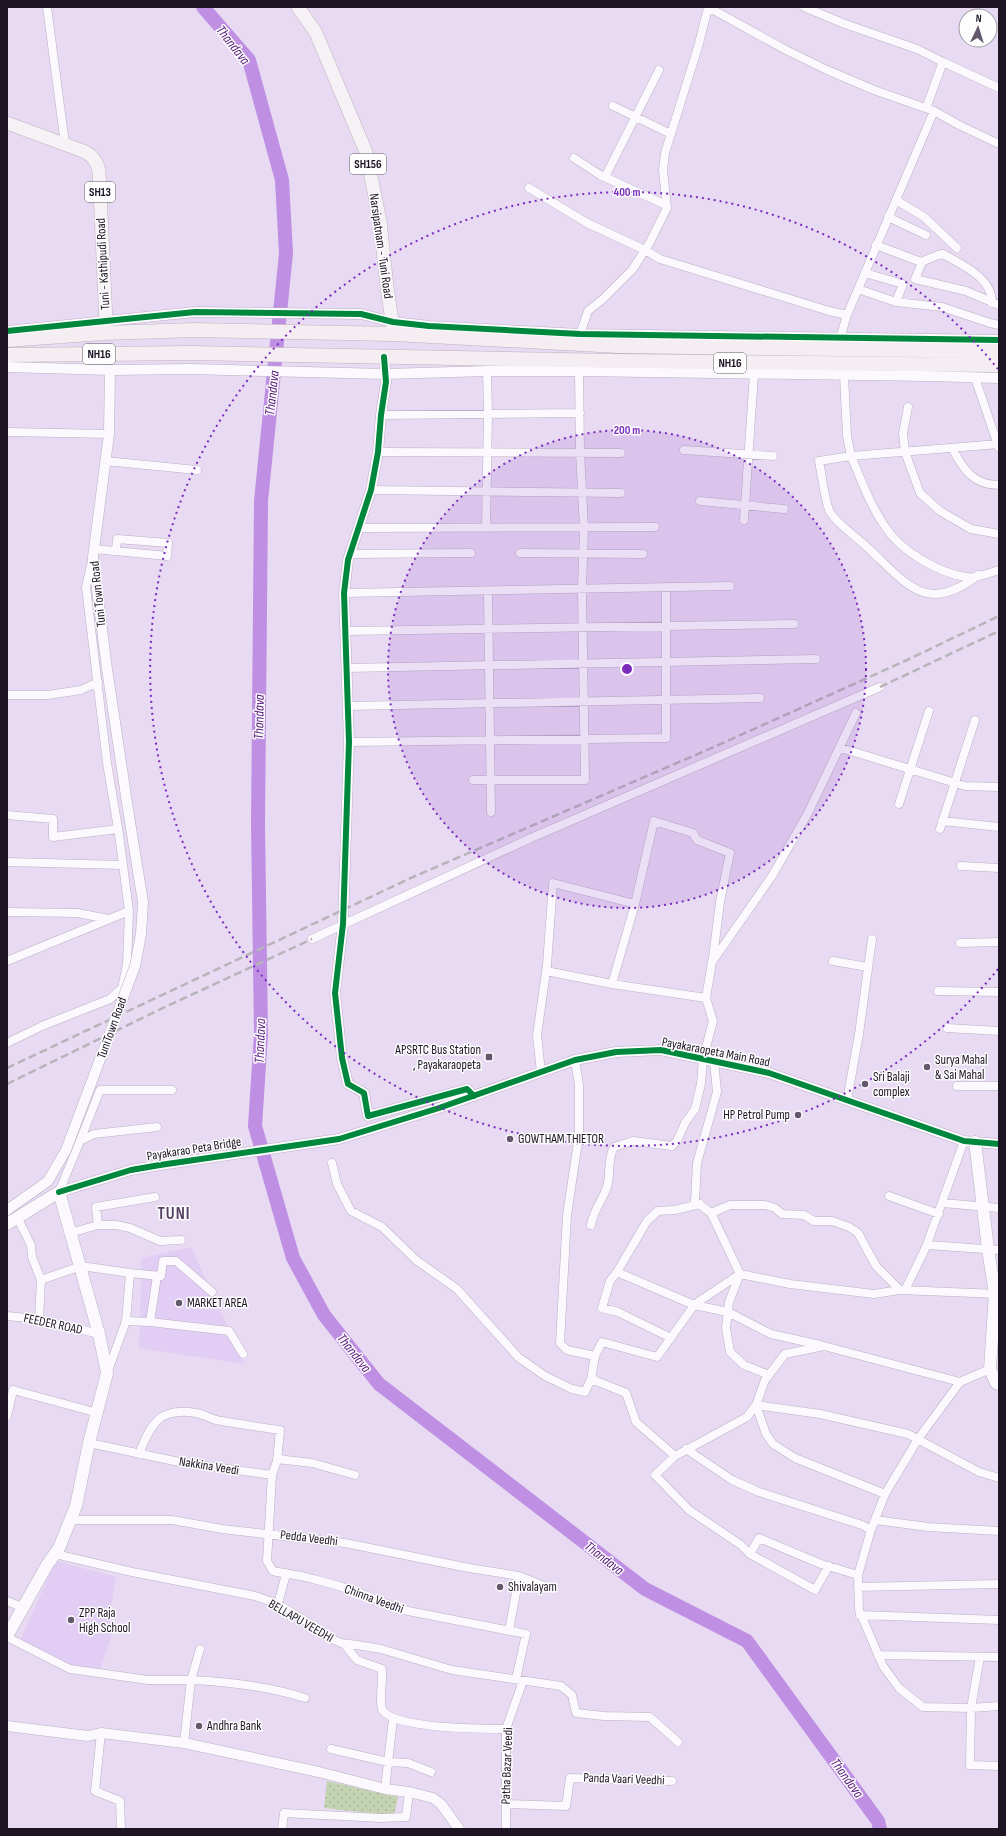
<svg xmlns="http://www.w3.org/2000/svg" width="1006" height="1836" font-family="'Sofia Sans Condensed',sans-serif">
<defs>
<pattern id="park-dots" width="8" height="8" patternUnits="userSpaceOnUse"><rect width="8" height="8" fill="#c4d3b2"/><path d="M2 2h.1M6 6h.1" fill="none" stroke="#a8b499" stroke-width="1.8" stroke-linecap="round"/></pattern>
</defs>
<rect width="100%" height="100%" fill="#e7daf2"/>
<path fill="#e2cdf4" d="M191,1247L245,1364L139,1348L142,1258Z
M56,1561L116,1577L109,1617L116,1623L99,1673L62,1662L19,1642Z"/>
<path fill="url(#park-dots)" d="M327,1781L398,1797L394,1816L324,1808Z"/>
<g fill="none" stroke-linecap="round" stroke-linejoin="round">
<path stroke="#be8fe2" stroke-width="14" d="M203,7L249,60L282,180L286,253L261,501L258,824L261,1034L255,1126L293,1258L324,1315L379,1384L645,1589L747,1641L878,1821L880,1829"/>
<defs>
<path id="minor" d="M47,7L65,144
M708,7L786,50L827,70L874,90L934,111L847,315L840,339
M804,7L845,24L917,49L943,62L926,108
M943,62L999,88
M613,106L671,134
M934,111L959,125L999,144
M574,158L600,175L666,205
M605,177L659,70
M529,188L587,223L645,250L660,259L829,311L847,315
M896,200L924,217L957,248
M888,217L926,235
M876,245L921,262V265L915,279L966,291L999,305
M921,262L938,255L943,254C962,265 993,278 992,303
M865,273L903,284L896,302
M858,289L896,302L942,307L990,323L999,325
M580,334L588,311L603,299L632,270L649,244L667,208L663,170L665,153L698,47L708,8
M844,375L847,436L851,456L999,444
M975,378L999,448
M908,407L903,433L905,452L920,493L940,511L971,529L999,534
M381,415L580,413
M7,432L109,434
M952,448C963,469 973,485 999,485
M684,450L773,456
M378,452L621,453
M105,461L197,470
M371,490L621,493
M700,501L784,509
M744,520L754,374
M359,528L655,527
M486,528L488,414L487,371
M94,549L167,556L168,543L117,539L116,551
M520,553L643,554
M350,554L471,553
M978,575C926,616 906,583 868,548C857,537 838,525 830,512C826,506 821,471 819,461L851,456C861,480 871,507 886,528C902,552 939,573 966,577C975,579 990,573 999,570
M488,591L491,812
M344,593L730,586
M346,631L794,624
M347,668L816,659
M7,695H48L81,690L98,682
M349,706L760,698
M349,742L666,738V587
M841,748L965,786L999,787
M473,780H585L582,589L584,528L580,452L579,371
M899,804L929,711
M7,815L53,819V837L118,829
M942,821L999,827
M940,829L975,720
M7,862L123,865
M961,866L999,868
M7,912L77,913L109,919
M312,939L531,838L880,687
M960,943L999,942
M7,961L129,911
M833,961L868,967
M546,971L612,984L706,998
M612,984L635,904L654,821L693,833L697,840L730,853L720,902L713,958
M938,991L999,992
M947,1028L999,1031
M7,1043L42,1026L110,999L122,988L127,964L129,911L119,834L107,763L86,587L92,561
M575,1060L579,1085V1135L567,1215L560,1343L567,1350L595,1356L602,1342L657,1357L695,1304L740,1274L711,1213L695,1201L697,1163L717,1092L714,1061
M541,1072L537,1035L547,965L553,883L635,904
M957,1086H999
M847,1100L859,1034L872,939
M80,1141L100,1090H172
M332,1163L337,1184L351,1211L382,1227L416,1260L457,1289L518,1357L545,1376L572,1389L585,1392L591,1379
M59,1192L80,1141L94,1134L157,1127
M889,1196L939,1214
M155,1197L96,1207L98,1225H116L130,1228L160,1241L181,1240
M943,1203L999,1208
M711,1213L730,1205H765L775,1208L782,1214L804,1215L814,1221H832L849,1227L858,1233L876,1266L900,1290
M17,1217L31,1245L32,1257L41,1280L81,1266L130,1273
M591,1225C594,1208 602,1202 607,1187C611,1174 607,1159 614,1147L633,1141L672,1146L677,1141L685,1123L695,1109L701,1084L703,1059L713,1021L706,998L712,962L772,876L807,815L856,713
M70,1233L98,1225
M927,1245L999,1250
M617,1272L694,1305L728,1312L771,1334L820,1345
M905,1290L926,1247L964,1141
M212,1292L176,1261H163L161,1276L130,1273L126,1321L150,1322L229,1331L243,1354
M7,1316L39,1319L99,1334
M39,1319L41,1280
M150,1322L157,1276
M671,1338L618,1312L602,1308L610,1281L617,1272L647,1221L658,1211L675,1210L700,1204
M595,1356L591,1379L626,1393L636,1422L675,1456L747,1417L756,1405L765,1380L785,1354L824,1346L960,1382
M990,1369L960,1382L918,1439L885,1494L871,1530L858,1575L859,1610L883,1666L899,1688L923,1707L971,1708L999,1706
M108,1371L126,1321
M769,1375L744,1365L730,1352L726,1328L729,1302L740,1274L790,1284L874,1294L900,1290L999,1294
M756,1405L820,1414L908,1434L979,1472L999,1478
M756,1405L766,1434L773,1444L795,1458L885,1494
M7,1416L13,1390L98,1413
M89,1443L184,1463L272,1475L267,1561L273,1571C286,1574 300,1575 313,1579C342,1586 371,1596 398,1609L526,1634L516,1679
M686,1449L732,1480L759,1492L862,1525L871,1530
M139,1454C151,1423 160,1407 196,1413C203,1414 209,1418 216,1420C238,1424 259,1427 280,1430L277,1461L272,1475
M675,1456L655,1475L689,1510L741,1545L750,1554
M277,1459L312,1463L355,1475
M70,1520H172L222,1529L345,1543L469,1568L519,1576L544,1586
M875,1520L928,1527L999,1531
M55,1554L132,1572L255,1596L278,1604L307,1622L326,1636L341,1643L357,1645L381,1649L452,1670L561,1686L572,1695L576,1713L604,1716L650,1717L678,1742
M829,1566L815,1590L750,1554L759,1538L821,1564L858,1575
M858,1587L999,1584
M7,1601L24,1608
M278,1604L286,1574
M860,1615L999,1620
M509,1631L519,1576
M7,1637L70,1669L148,1680H191L200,1649
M344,1644L357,1660L382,1669C383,1679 379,1703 382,1709C391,1729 483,1729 506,1729
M878,1655L999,1657
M980,1657L971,1708L970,1765L999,1766
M101,1733L95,1791L120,1801L121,1829
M184,1743L191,1680C230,1682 268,1686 305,1698
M331,1749L388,1762L408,1763L431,1772
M385,1789L393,1719
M506,1804L566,1806L570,1778L672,1781
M282,1829L284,1813L381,1818L406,1817L409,1792
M506,1829V1729L523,1681"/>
<path id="tertiary" d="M7,331L195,312L361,314L393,322L429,326L580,334L999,340
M384,357L386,382L381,415L378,452L371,490L348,560L344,593L349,742L343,924L335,993L342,1058L348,1084L364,1093L368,1116L467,1089L474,1096
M7,367L110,370L190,369L386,374L487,371H579L928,376L999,378
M110,370L109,434L93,557L107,669L129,816
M59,1192L131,1170L160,1165L339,1139L439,1108L575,1060L616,1052L661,1050L769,1073L964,1141L999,1144
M7,1726L88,1736L101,1733L184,1743L319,1772L385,1789L409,1792L433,1798L441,1804L459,1829"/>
<path id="secondary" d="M975,1142L988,1249L995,1294L990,1369L996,1383L999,1384
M7,1224L59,1192L99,1334L107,1373L89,1443L76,1506L59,1548L47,1565L7,1636"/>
<path id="primary" d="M298,7L316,33L366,152L380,221L387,287L394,334
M7,123L83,151C92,155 96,160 99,170L106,322"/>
<path id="trunk" d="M7,340L104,333L194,330L394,334L618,346L999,351
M7,355L192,353L617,361L999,365"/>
</defs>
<use href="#minor" stroke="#bab0c3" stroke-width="9"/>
<use href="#tertiary" stroke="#bab0c3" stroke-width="11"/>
<use href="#secondary" stroke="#bab0c3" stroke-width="13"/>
<use href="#primary" stroke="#bfb2bf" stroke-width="14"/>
<use href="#trunk" stroke="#bfb2bf" stroke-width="15"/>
<use href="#minor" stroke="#fbf9fd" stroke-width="8"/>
<use href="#tertiary" stroke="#fbf9fd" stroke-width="10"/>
<use href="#secondary" stroke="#fbf9fd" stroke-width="12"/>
<use href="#primary" stroke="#f6f1f5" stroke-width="13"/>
<use href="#trunk" stroke="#f4eef2" stroke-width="14"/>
<path stroke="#b7b4b9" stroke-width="2.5" stroke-dasharray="8 4" stroke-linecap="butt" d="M880,687L999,631
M7,1068L413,877L714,747L905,661L999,616
M7,1084L165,1007L312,939"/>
<defs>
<path id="tertiary-bridge" d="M7,1210L48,1181L66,1150L135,966L141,934L143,902L129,816"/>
</defs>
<use href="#tertiary-bridge" stroke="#bab0c3" stroke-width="11" stroke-linecap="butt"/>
<use href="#tertiary-bridge" stroke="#fbf9fd" stroke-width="10"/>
<defs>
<path id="cycleway" d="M7,331L195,312L361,314L393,322L429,326L580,334L999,340
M384,357L386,382L381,415L378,452L371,490L348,560L344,593L349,742L343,924L335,993L342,1058L348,1084L364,1093L368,1116L467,1089L474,1096
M59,1192L131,1170L160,1165L339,1139L439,1108L575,1060L616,1052L661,1050L769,1073L964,1141L999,1144"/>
</defs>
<use href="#cycleway" stroke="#fdfdfd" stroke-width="8"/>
<use href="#cycleway" stroke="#00873e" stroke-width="6"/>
</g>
<circle cx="627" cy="669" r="239" fill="#7b2cbf" fill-opacity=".12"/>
<g fill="none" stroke="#7b2cbf" stroke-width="2" stroke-dasharray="2 4">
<circle cx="627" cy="669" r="239"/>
<path d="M998 969A477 477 0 1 1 998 369"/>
</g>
<g fill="#64596c" stroke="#fdfdfd" stroke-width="1.5">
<rect x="485" y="1053" width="8" height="8" rx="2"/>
<circle cx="927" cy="1067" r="4"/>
<circle cx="865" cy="1084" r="4"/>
<circle cx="798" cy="1115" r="4"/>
<circle cx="510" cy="1139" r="4"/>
<circle cx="179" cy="1303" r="4"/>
<circle cx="500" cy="1587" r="4"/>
<circle cx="71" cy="1620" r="4"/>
<circle cx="199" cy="1726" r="4"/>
</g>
<g text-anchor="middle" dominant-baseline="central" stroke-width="3" stroke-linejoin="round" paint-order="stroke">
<g fill="#fdfdfd" stroke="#605a65" stroke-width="1">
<rect x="350" y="154" width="36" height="20" rx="3"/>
<rect x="85" y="182" width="30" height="20" rx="3"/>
<rect x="83" y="344" width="32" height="20" rx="3"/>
<rect x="714" y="353" width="32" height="20" rx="3"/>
</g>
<g font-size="12" font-weight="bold" fill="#1d1424">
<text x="368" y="164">SH156</text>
<text x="100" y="192">SH13</text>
<text x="99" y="354">NH16</text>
<text x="730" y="363">NH16</text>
</g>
<g font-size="13" fill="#1d1424" stroke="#fdfdfd">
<text transform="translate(381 246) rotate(82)">Narsipatnam - Tuni Road</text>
<text transform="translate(103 264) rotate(-93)">Tuni - Kathipudi Road</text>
<text transform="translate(98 594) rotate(-96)">Tuni Town Road</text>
<text transform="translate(112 1028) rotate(-70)">TuniTown Road</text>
<text transform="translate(716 1052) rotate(11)">Payakaraopeta Main Road</text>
<text transform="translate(194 1149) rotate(-9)">Payakarao Peta Bridge</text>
<text transform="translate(53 1324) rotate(12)">FEEDER ROAD</text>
<text transform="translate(209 1466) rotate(9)">Nakkina Veedi</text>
<text transform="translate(309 1538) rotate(7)">Pedda Veedhi</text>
<text transform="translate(374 1599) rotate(20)">Chinna Veedhi</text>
<text transform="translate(301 1621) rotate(30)">BELLAPU VEEDHI</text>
<text transform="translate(507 1766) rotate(-88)">Patha Bazar Veedi</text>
<text transform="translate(624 1779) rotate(2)">Panda Vaari Veedhi</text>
</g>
<g font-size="13" fill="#1d1424" stroke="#fdfdfd" text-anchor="start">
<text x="481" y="1050" text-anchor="end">APSRTC Bus Station<tspan x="481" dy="15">, Payakaraopeta</tspan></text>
<text x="935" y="1060">Surya Mahal<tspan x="935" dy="15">&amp; Sai Mahal</tspan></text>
<text x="873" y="1077">Sri Balaji<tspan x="873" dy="15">complex</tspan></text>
<text x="790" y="1115" text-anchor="end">HP Petrol Pump</text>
<text x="518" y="1139">GOWTHAM THIETOR</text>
<text x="187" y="1303">MARKET AREA</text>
<text x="508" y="1587">Shivalayam</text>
<text x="79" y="1613">ZPP Raja<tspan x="79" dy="15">High School</tspan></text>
<text x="207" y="1726">Andhra Bank</text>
</g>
<g font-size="14" font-style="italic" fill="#531577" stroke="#fdfdfd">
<text transform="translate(233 45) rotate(52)">Thandava</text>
<text transform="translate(272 393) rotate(-84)">Thandava</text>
<text transform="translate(259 717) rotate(-89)">Thandava</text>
<text transform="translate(260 1041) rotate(-88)">Thandava</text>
<text transform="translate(354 1353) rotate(51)">Thandava</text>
<text transform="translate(604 1558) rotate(38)">Thandava</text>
<text transform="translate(847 1778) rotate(54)">Thandava</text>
</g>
<g font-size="17" font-weight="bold" letter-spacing="1" fill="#554066" stroke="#fdfdfd">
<text x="174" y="1214">TUNI</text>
</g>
</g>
<circle cx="627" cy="669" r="6" fill="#7b2cbf" stroke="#fdfdfd" stroke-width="2"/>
<g font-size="12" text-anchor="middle" font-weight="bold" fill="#7b2cbf" stroke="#fdfdfd" stroke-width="3" stroke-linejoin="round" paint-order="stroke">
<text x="627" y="196">400 m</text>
<text x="627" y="434">200 m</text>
</g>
<rect width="1006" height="1836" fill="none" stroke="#1d1424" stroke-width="16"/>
<g transform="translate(978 28) rotate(4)"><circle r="19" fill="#fdfdfd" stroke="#a3a0a6"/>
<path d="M0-3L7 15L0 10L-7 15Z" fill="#64596c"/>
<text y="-6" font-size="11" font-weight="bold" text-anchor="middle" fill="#1d1424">N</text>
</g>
</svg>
